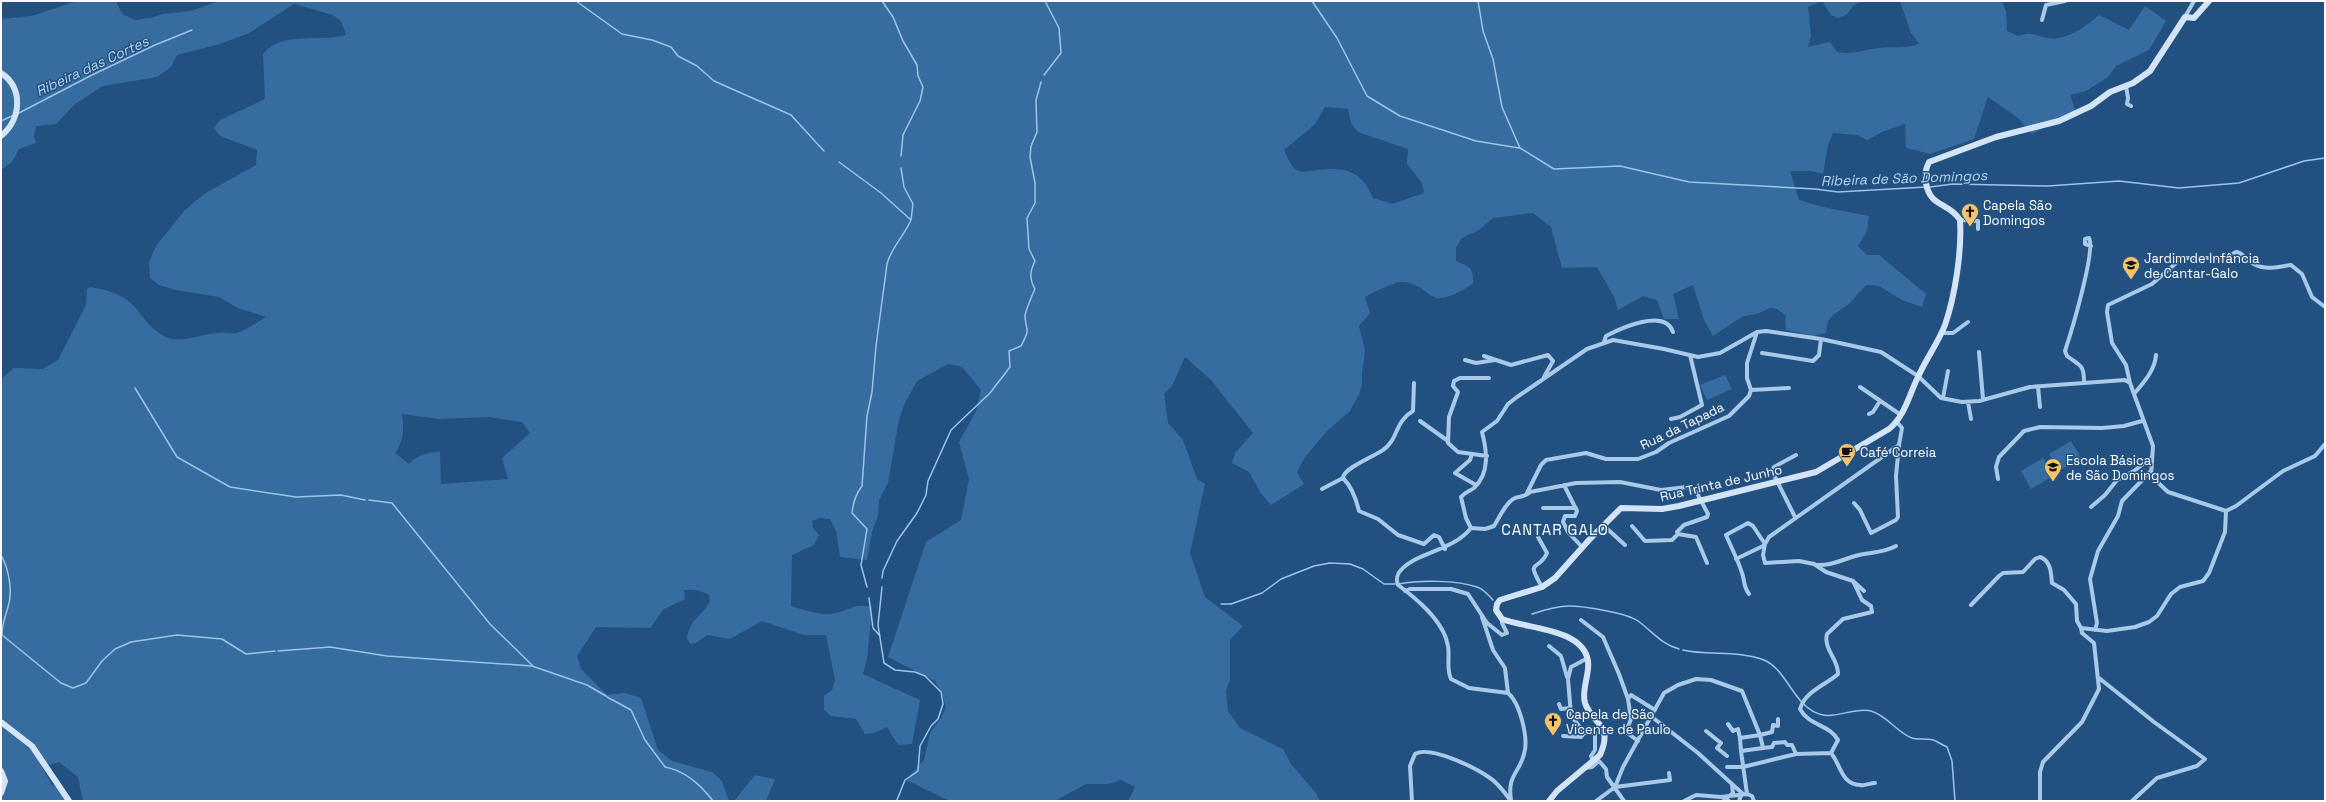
<svg xmlns="http://www.w3.org/2000/svg" width="2326" height="802" font-family="'Space Grotesk',sans-serif">
<rect width="100%" height="100%" fill="#225181"/>
<path fill="#366c9f" fill-rule="evenodd" d="M77,1H116L122,14L136,20L150,18L163,14L191,11L219,1H1822L1808,7L1811,36L1808,47L1830,42L1837,52C1854,55 1862,50 1878,48C1892,46 1905,49 1919,44L1911,33L1900,1H2002L2006,11L2007,31L2018,36C2035,31 2033,36 2048,38C2067,41 2086,26 2099,15L2129,30L2145,6L2166,21L2149,50L2116,66L2108,77L2086,91L2070,95L2077,116L2049,125L2032,134L2018,118L1988,97L1974,139L1930,154L1906,148L1905,124L1882,132L1867,140L1857,135L1833,133L1828,145L1823,174L1811,171H1790L1799,200L1823,207L1869,216L1867,231L1858,246L1867,255H1879L1926,294L1922,307L1902,300L1879,286L1866,285L1848,305L1834,314L1828,321L1826,333L1814,336L1786,330L1785,315L1777,309L1770,308L1757,314L1743,316L1713,336L1704,320L1693,285L1673,294L1679,319H1664L1657,300L1643,296L1618,310L1614,297L1597,267L1562,268L1551,227L1533,213L1493,218L1479,230L1462,238L1456,248V261C1469,266 1474,268 1473,283C1464,290 1442,304 1430,295C1421,288 1415,283 1403,282C1395,281 1373,293 1365,297L1370,313L1359,326L1365,351L1362,373V385L1359,395L1349,412L1327,431L1305,457L1297,472L1304,484L1271,505L1260,492L1249,472L1232,463L1235,453L1253,433L1211,380L1185,357L1172,386L1164,394L1168,423L1183,440L1197,479L1205,484L1190,553L1205,597L1243,626L1230,640V679L1226,691L1228,711L1240,728L1283,749L1291,764L1316,793L1320,801H1128L1135,787L1121,780L1109,784H1086L1055,801H950L906,780L924,760L930,733L941,718L946,707L941,692L935,681L888,657L926,542L961,520L969,479L959,442L976,411L981,390L962,367L948,364L917,381L905,403L899,419L888,483L879,500L878,515L872,532L867,560L840,557L836,531L830,519L820,518L812,521L813,528L819,535L814,545L792,555L791,606C807,611 826,618 843,611C856,606 857,605 872,607L867,659L863,674L920,700L912,744L898,745L887,727L874,733L865,734L856,719L831,716L824,710V696L832,690L835,680L826,635H804L762,621L730,639L707,635L696,643L690,644L687,638C691,617 702,617 710,601L709,595C700,590 694,589 684,590L685,599L664,609L650,628L596,627L577,656L581,669L607,695L625,693L641,698L658,750L672,761L712,772L722,781L729,801H83L78,777L59,762L42,767L52,785L61,788L69,801H1V379L14,368L43,369L58,360L86,305L87,289L90,287C104,289 122,294 132,304C142,314 147,325 159,333C178,347 197,334 218,333C224,332 230,334 236,333C246,331 257,322 266,317L238,308L219,297L176,290L159,285L150,278L149,262L156,246L184,211L204,194L256,165L257,150L220,136L214,128L220,120L265,99L263,54C281,31 320,42 346,35L341,21L333,15L294,4L249,33L220,44L177,55L171,67L157,77L103,86L75,104L56,124L36,126L34,137L36,143L19,149L12,162L1,170V19L32,16ZM1325,107L1348,109L1351,123L1358,132L1408,149L1407,164L1422,183L1424,193L1392,204L1373,198C1370,193 1368,186 1364,182C1340,156 1305,179 1295,169C1290,165 1287,156 1284,150L1315,124ZM402,414L438,419L489,417L522,422L530,433L502,458L508,479L441,484L440,452C427,452 418,455 409,464L395,453C404,440 404,429 402,414Z
M1822,1H1863L1854,5L1846,15L1838,18L1831,15Z
M1725,375L1732,389L1707,400L1700,385Z
M2071,441L2081,458L2059,471L2049,454Z
M2043,458L2053,476L2031,489L2021,471Z
M755,775L775,779L766,801H734Z"/>
<g fill="none" stroke-linecap="round" stroke-linejoin="round">
<path stroke="#9cc4e9" stroke-width="1.5" d="M576,1L622,34L652,40L671,47L678,56L697,66L714,81L791,115L824,151
M882,1L893,17L903,41L917,65L918,76L923,87L920,101L903,135L901,156
M1312,1L1337,38L1367,96L1400,116L1476,141L1519,148
M1478,1L1483,31L1493,59L1502,107L1520,148L1554,169L1620,166L1689,182L1815,189L1838,192L1926,187
M1044,75L1061,53L1059,28L1045,1
M17,114L92,75L155,45L192,30
M1,121L12,116
M839,162L881,193L911,220C904,236 891,248 887,264L876,346L872,392L867,416L862,486C855,495 853,503 852,513L867,529L861,565L867,587
M901,168L904,187L913,204L911,220
M1930,187L1953,184L2048,186L2119,181L2179,188L2239,183L2304,161L2325,158
M135,388L177,457L230,487L296,497L341,495L365,500
M369,500L392,503L490,624L532,665
M1,555C9,569 13,592 8,607C5,618 2,624 2,635L61,683L73,688L86,683L102,661L115,649L131,642L177,635L222,639L246,654L275,651
M882,578L883,571L897,541L917,513L926,495L928,481L951,430L990,393L1010,367L1009,351L1021,346C1031,327 1026,333 1025,316C1025,312 1033,293 1035,289C1029,279 1030,271 1035,261L1029,249L1027,218L1035,203V183L1030,157L1031,146L1037,132L1036,100L1041,82
M1399,584C1419,580 1457,580 1477,587C1484,589 1488,595 1493,600
M882,587L878,625L884,663L895,670L915,672L925,676L941,692L943,704L938,719L931,726L920,746L918,771L905,780L897,800
M869,598L873,628L880,636
M1221,604H1231L1262,593L1281,579L1314,566L1330,563L1350,564L1363,569L1384,584H1395
M1532,614C1544,610 1557,606 1569,606C1583,606 1627,613 1638,621C1652,631 1661,644 1679,649
M1683,650C1709,656 1738,650 1764,660C1788,670 1794,709 1823,715C1837,718 1856,707 1871,711C1888,716 1896,732 1912,738C1918,740 1926,738 1933,740C1937,741 1942,745 1947,747L1952,761L1955,801
M278,651L330,647L387,656L532,666L587,685L606,696
M607,697L631,710L645,740L665,767C686,771 701,785 713,801"/>
<path stroke="#a8c9e7" stroke-width="4" d="M2185,17L2194,1
M2042,20L2046,5L2065,1
M2126,86L2128,98L2127,104L2131,106
M1960,220L1978,221V229
M1941,333H1953L1968,322
M1604,342L1606,336C1621,328 1665,308 1673,332
M1979,352L1983,399
M1762,353L1813,361L1819,355L1821,339
M1484,356L1511,365L1548,355L1553,361L1544,377
M1465,360L1476,363L1495,360
M2084,382C2084,364 2080,366 2067,356L2065,351C2071,333 2096,250 2089,238L2085,239V244L2091,246
M1414,383L1413,411C1394,422 1399,439 1383,450C1375,456 1343,468 1343,478C1352,487 1356,498 1359,511L1378,519L1398,535L1424,544L1434,535L1439,537L1445,549
M2130,383L2126,365L2112,343L2107,312L2108,305L2152,284L2182,258H2225L2236,252C2243,253 2243,256 2248,260C2262,272 2275,267 2291,265L2302,274L2312,297L2325,307
M1860,387L1901,415
M2038,387L2040,407
M1751,390L1789,388
M2134,394C2144,382 2155,370 2156,355
M1943,398L1948,371
M1968,402L1971,419
M1869,414L1873,412L1880,401
M1671,419L1680,417L1702,405L1690,355
M1420,421L1448,441
M1472,454L1470,460L1455,473L1476,485
M1487,456L1458,452L1448,443L1449,417L1458,392L1453,386L1454,381L1460,378H1489
M1998,479L1996,467L1999,457L2024,431L2040,427L2102,428L2124,426L2142,421
M1564,485L1577,511L1575,516H1565L1563,522L1568,532L1582,547
M1322,489L1343,478
M1527,493L1541,465L1546,460L1586,453L1606,459H1638L1656,452L1669,443L1729,416L1749,396L1751,390L1747,378V363L1757,332
M1854,503L1860,510L1871,533L1896,520L1898,517L1896,476L1899,445
M2091,507L2105,495L2117,480L2134,471L2152,457
M1543,508H1576
M1795,517L1772,471L1774,467L1796,455
M1603,525L1625,545
M1632,526L1645,541L1672,540L1678,534
M1471,528C1453,551 1417,552 1401,570C1397,574 1396,580 1398,585C1417,599 1444,621 1448,646C1450,657 1446,668 1451,679L1469,688L1508,693
M1538,537L1547,553C1538,573 1525,557 1542,587
M1736,559L1763,546L1765,544L1753,526L1748,523L1726,535C1731,547 1738,560 1742,573C1745,581 1743,586 1749,594
M1707,563L1696,537L1678,534L1677,532L1684,525L1707,517L1708,514L1697,493L1692,488L1687,487L1661,490L1620,482L1576,483L1530,492C1525,497 1521,496 1515,498C1506,502 1499,518 1494,526L1485,529L1471,528L1466,518L1461,497C1465,492 1470,491 1474,488C1490,473 1487,451 1482,432L1497,421L1508,404L1517,397L1587,349L1613,340L1664,349L1698,357L1720,353L1757,332L1766,331L1821,339L1881,352L1918,376L1941,398L1962,402L1979,401L2030,387L2125,380L2130,383L2153,446L2151,476L2168,492L2226,511L2236,506L2283,471L2315,456L2325,444
M1816,565C1832,566 1843,559 1859,555C1872,552 1883,553 1896,546
M1405,591L1410,589H1451L1468,594L1487,623L1502,635L1507,633L1502,623V619
M1864,591L1853,581L1826,572L1814,564L1799,561L1765,563L1763,555L1765,544L1769,537L1899,445L1902,428L1897,422
M1971,605L1999,576L2003,573L2023,572L2035,559L2040,557C2051,561 2051,573 2052,583L2064,590L2076,604L2077,621L2081,628
M1482,617L1493,650L1505,668L1508,693
M1581,620L1603,637L1619,674L1628,699L1631,719L1626,732L1638,741
M2095,630L2097,623L2090,579L2098,551L2118,516L2122,501L2151,471
M1549,646L1561,656L1567,677
M2099,678L2154,722L2205,759L2197,766L2157,778L2132,801
M1508,693C1520,703 1529,739 1524,754C1519,774 1507,775 1511,800
M1628,699L1631,695L1655,710
M1559,704L1561,709L1570,708
M1652,717L1698,753L1743,794
M1778,719V726L1773,725L1772,732L1760,735L1763,748L1772,747L1774,743L1785,742L1787,745H1792L1796,754
M1728,724L1733,731L1738,729L1740,738
M1706,731L1721,743L1717,748L1727,756
M1584,733L1571,715L1568,679L1571,667L1588,658
M1563,736L1581,737L1584,733H1595V750L1591,756L1593,761
M1741,751L1747,794
M1831,753C1841,765 1841,784 1860,785C1865,786 1870,783 1875,783
M1727,767H1743L1796,754L1831,753L1838,740C1829,724 1809,726 1800,709C1805,691 1826,685 1838,674C1839,660 1823,649 1827,634L1843,619L1872,612L1871,606L1862,600L1853,581
M1585,768L1592,767L1599,761L1606,769L1607,777L1624,801
M1615,787L1670,780L1669,773
M1722,797L1729,801
M1728,797L1733,793L1732,786
M1412,801L1410,766L1415,754C1430,745 1476,768 1490,778C1498,783 1505,793 1511,801
M1596,801L1615,787L1623,767L1664,693L1678,685L1696,679L1711,680L1742,691L1760,735L1740,738L1741,751L1763,748
M1684,801L1696,795L1721,797L1747,794L1752,796L1754,801
M1739,801L1741,796
M2040,801V772L2043,762L2082,722L2099,689L2094,643L2082,633L2081,628L2107,631L2135,627L2149,622L2157,616L2171,594L2180,587L2203,581L2209,573L2225,532L2226,511"/>
<path stroke="#d2e4f6" stroke-width="6" d="M1,73C24,88 21,120 1,136
M1,722L32,746L69,801
M1,771L5,781L1,793
M1549,801L1557,791L1600,755C1614,724 1592,724 1585,703C1581,690 1590,674 1588,661C1583,628 1527,629 1502,619L1496,610L1497,604L1500,600L1542,587L1555,578L1589,540L1621,508L1662,509L1679,506L1816,472L1889,429C1905,416 1909,395 1918,377C1926,359 1938,343 1945,325C1955,296 1962,251 1960,220C1949,202 1930,208 1926,183C1925,175 1925,170 1929,162L1996,137L2059,121L2091,106L2110,92L2133,83L2150,71L2185,17L2194,18L2209,1"/>
</g>
<defs>
<symbol id="church-pin" viewBox="-11 -11 22 30"><path d="M0 17L-7.5 6A9.5 9.5 0 1 1 7.5 6Z" fill="#f4c36a" stroke="#225181"/><path d="M-1.2-6h2.4v3.5h3.3v2.4h-3.3V6h-2.4V-.1h-3.3v-2.4h3.3Z" fill="#111"/></symbol>
<symbol id="school-pin" viewBox="-11 -11 22 30"><path d="M0 17L-7.5 6A9.5 9.5 0 1 1 7.5 6Z" fill="#f4c36a" stroke="#225181"/><path d="M0-5L7-2L0 1L-7-2ZM-4 1L0 2.5L4 1V4Q0 6-4 4Z" fill="#111"/></symbol>
<symbol id="cafe-pin" viewBox="-11 -11 22 30"><path d="M0 17L-7.5 6A9.5 9.5 0 1 1 7.5 6Z" fill="#f4c36a" stroke="#225181"/><path d="M-5.5-4.5H6V0H3Q3 3.5 0 3.5H-2.5Q-5.5 3.5-5.5 0ZM3-3.2v2h1.7v-2ZM-6 4.5H4V6H-6Z" fill="#111"/></symbol>
</defs>
<g fill-rule="evenodd">
<use href="#church-pin" x="1960" y="202" width="20" height="27"/>
<use href="#school-pin" x="2121" y="255" width="20" height="27"/>
<use href="#cafe-pin" x="1837" y="442" width="20" height="27"/>
<use href="#school-pin" x="2043" y="457" width="20" height="27"/>
<use href="#church-pin" x="1543" y="711" width="20" height="27"/>
</g>
<g text-anchor="middle" dominant-baseline="central" stroke-width="3" stroke-linejoin="round" paint-order="stroke">
<g font-size="13" fill="#fff" stroke="#225181" text-anchor="start">
<text x="1983" y="205">Capela São<tspan x="1983" dy="15">Domingos</tspan></text>
<text x="2144" y="258">Jardim de Infância<tspan x="2144" dy="15">de Cantar-Galo</tspan></text>
<text x="1860" y="452">Café Correia</text>
<text x="2066" y="460">Escola Básica<tspan x="2066" dy="15">de São Domingos</tspan></text>
<text x="1566" y="714">Capela de São<tspan x="1566" dy="15">Vicente de Paulo</tspan></text>
</g>
<g font-size="13" fill="#fff" stroke="#225181">
<text transform="translate(1682 426) rotate(-26)">Rua da Tapada</text>
<text transform="translate(1721 483) rotate(-13)">Rua Trinta de Junho</text>
</g>
<g font-size="14" font-style="italic" fill="#b3d3ef" stroke="#225181">
<text transform="translate(92 66) rotate(-25)">Ribeira das Cortes</text>
<text transform="translate(1904 178) rotate(-2)">Ribeira de São Domingos</text>
</g>
<g font-size="15" letter-spacing="1" fill="#fff" stroke="#225181">
<text x="1555" y="529">CANTAR GALO</text>
</g>
</g>
<rect width="2326" height="802" fill="none" stroke="#ffffff" stroke-width="4"/>
</svg>
